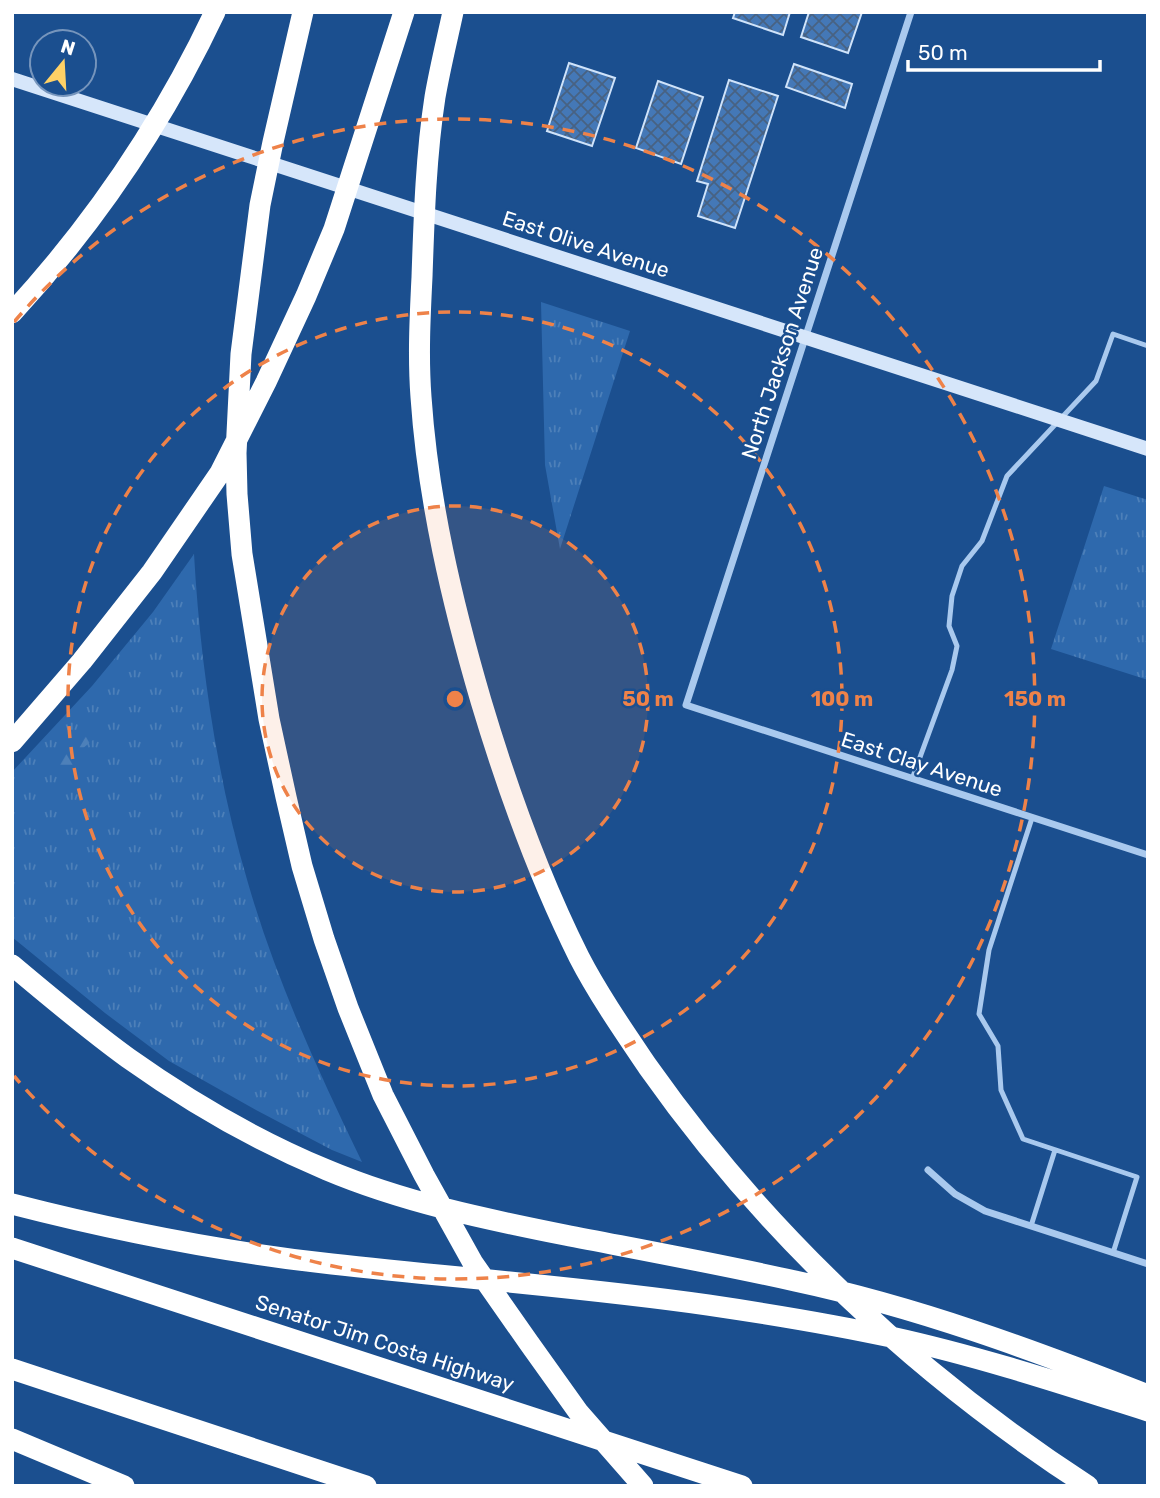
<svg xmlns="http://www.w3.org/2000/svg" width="1160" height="1498" font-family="Rubik,sans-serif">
<defs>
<pattern id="grass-tufts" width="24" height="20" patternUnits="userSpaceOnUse" patternTransform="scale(1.75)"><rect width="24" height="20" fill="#2e69ad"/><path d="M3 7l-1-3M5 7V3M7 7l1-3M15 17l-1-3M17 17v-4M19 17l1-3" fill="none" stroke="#4d80b9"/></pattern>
<pattern id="forest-firs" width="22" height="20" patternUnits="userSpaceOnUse" patternTransform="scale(1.75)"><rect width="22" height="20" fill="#2e69ad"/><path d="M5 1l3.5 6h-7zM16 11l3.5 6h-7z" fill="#4d80b9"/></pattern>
<pattern id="building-cross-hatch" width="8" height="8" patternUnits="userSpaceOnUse" patternTransform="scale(1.75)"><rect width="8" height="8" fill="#4478b7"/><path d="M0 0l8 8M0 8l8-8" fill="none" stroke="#486282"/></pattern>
</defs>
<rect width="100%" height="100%" fill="#1b4f8f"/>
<path fill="url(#grass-tufts)" d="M541,302L630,331L560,549L545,465Z
M1104,486L1148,500V680L1051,649Z
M194,554C200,662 217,779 248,883C276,980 318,1071 362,1162L332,1150L256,1110L169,1061L105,1013L12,937V772L92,686L153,612Z"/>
<path fill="url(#forest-firs)" d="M84,729L94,734V739L82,749L88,754L85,765L76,772L67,771L61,775L51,774L49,771C53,758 59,749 74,747L76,738Z"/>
<path fill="url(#building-cross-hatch)" stroke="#cfe3fa" stroke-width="2" d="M735,12H790L783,35L733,18Z
M809,12H862L848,53L801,37Z
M569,63L615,78L592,146L547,131Z
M794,64L852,84L845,108L786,87Z
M729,80L778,96L735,228L698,216L708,184L697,181Z
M658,81L703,97L681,164L636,148Z"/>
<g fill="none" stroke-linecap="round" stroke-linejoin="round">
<path stroke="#a9c9ee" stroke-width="5" d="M912,779L952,670L957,646L949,626L952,596L962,566L982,541L1007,476L1096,381L1113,334L1148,346
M1032,818L989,950L979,1014L998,1046L1001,1090L1023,1139L1137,1177L1113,1253
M1031,1226L1055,1150"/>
<path stroke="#a9c9ee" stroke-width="7" d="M911,12L686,705L1148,855
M928,1170L955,1194L985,1211L1148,1264"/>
<path stroke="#d6e6fa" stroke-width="14" d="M12,79L1148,449"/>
<path stroke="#fff" stroke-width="21" d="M303,12L273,142L260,205L241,354L236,453L237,494L242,554L269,719L286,797L302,866L324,939L348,1008L383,1095L424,1175L473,1263L529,1343L579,1413L643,1486
M453,12C447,40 440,68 435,97C426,155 424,218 422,277C420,317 418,357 421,397C428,500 452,602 481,701C507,788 538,875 579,957C598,994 625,1033 648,1067C765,1233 918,1376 1088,1486
M12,313C94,224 163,122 215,12
M12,742L82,661L152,572L220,473L266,382L306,296L334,229L404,12
M12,965C50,997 88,1029 128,1058C190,1102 257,1141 327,1170C403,1202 485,1219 565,1235C642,1250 719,1264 795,1281C917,1307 1033,1350 1148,1395
M12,1204C117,1231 224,1252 332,1264C457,1278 583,1287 708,1305C769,1314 830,1324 891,1337C978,1356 1063,1384 1148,1411
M12,1248L742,1486
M12,1369L366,1486
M12,1439L124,1486"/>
</g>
<circle cx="455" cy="699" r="193" fill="#ee8249" fill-opacity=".12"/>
<g fill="none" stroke="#ee8249" stroke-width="3.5" stroke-dasharray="12 9">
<circle cx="455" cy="699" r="193"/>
<circle cx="455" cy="699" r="387"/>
<path d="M14 322A580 580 0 1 1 14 1076"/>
</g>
<g text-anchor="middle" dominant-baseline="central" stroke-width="5" stroke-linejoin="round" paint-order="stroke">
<g font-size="21" fill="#fff" stroke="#1b4f8f">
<text transform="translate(586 244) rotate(18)">East Olive Avenue</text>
<text transform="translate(782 353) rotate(-72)">North Jackson Avenue</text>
<text transform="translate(922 764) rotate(18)">East Clay Avenue</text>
<text transform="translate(385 1343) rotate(18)">Senator Jim Costa Highway</text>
</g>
</g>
<circle cx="455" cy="699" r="10" fill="#ee8249" stroke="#1b4f8f" stroke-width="3.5"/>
<g font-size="21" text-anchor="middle" font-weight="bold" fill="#ee8249" stroke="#1b4f8f" stroke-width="5" stroke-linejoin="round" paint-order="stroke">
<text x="648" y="706">50 m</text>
<text x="842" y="706">100 m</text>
<text x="1035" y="706">150 m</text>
</g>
<rect width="1160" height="1498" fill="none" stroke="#ffffff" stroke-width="28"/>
<g transform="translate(63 63) rotate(18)"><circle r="33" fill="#1b4f8f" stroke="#7695bc" stroke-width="2"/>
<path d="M0-5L12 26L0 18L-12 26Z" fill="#ffd166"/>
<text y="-10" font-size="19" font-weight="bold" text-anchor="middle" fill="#ffffff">N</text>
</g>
<path d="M908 60v10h192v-10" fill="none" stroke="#ffffff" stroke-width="3.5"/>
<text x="918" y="60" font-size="21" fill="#ffffff" stroke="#1b4f8f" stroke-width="5" paint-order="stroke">50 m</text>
</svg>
